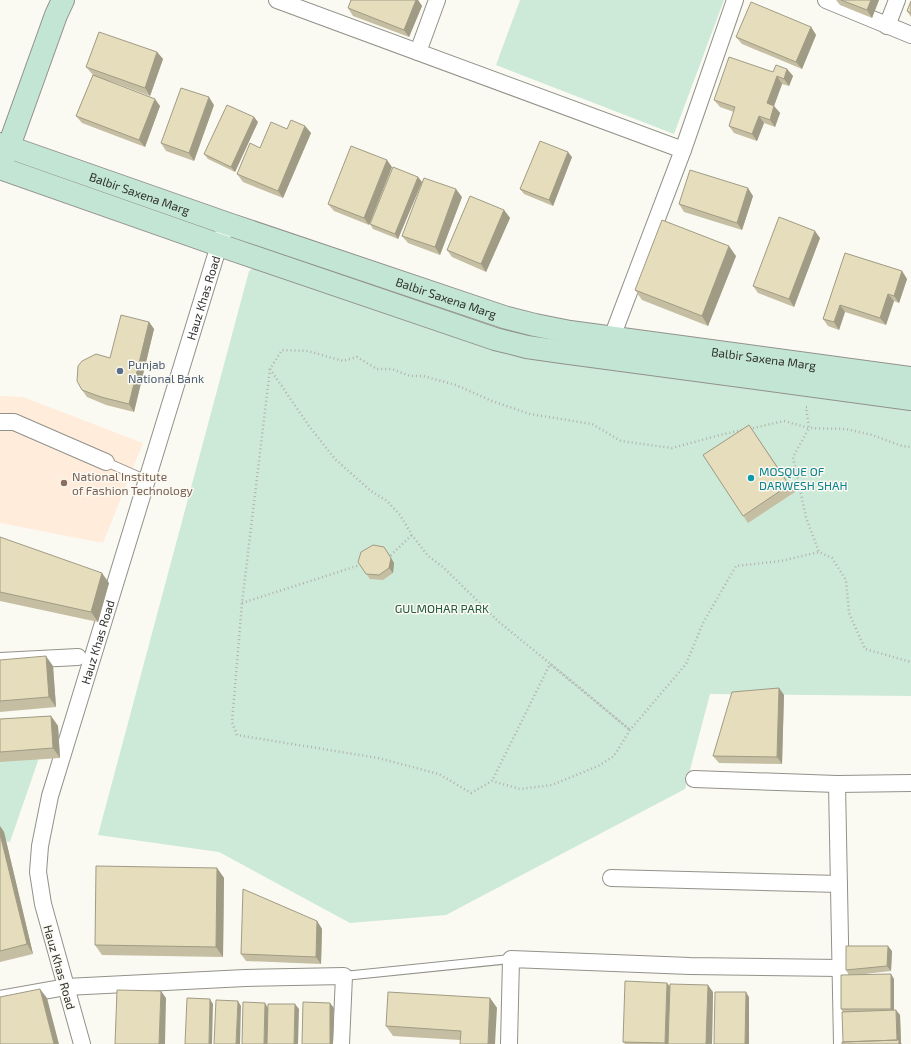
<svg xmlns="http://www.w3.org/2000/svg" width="911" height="1044" font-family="'Exo 2',sans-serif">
<rect width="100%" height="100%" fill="#fbfaf2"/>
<path fill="#ffecdb" d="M0,396L23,397L143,443L103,543L0,523Z"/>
<path fill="#cde9d8" d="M520,0H724L674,134L496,65Z
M261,263L559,358L911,410V696L710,694L685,789L446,915L350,923L219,852L98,835L249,271Z
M40,755L10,842L0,840V758Z"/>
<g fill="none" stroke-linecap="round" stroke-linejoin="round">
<defs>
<path id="lane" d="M106,462L147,480
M344,976L511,959"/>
<g id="street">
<path d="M277,0L683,150"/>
<path d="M826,0L911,35"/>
<path d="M887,26L897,0"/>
<path d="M418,52L437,0"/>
<path d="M609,348L612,337L683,150L735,0"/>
<path d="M0,422H14L106,462"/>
<path d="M0,661L78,657"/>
<path d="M694,779L837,784L842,1044"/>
<path d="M837,784L911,783"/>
<path d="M611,878L839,884"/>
<path d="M0,999L66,987L245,978L344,976L341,1044"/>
<path id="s1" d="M82,1044L43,904L38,872L40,846L50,796L219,245L223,234"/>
<path d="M509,1044L511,959L690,966L840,968"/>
</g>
<g id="secondary">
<path id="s2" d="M0,144L228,224L504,317L535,325L570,332L911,378"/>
<path d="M3,158L9,146L56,15L63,0"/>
<path d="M0,168L219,245L495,339L527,347L562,352L911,399"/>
</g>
</defs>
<use href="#lane" stroke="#92918a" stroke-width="10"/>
<use href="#street" stroke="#92918a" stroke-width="18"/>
<use href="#secondary" stroke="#92918a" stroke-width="24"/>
<path stroke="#b2b1ab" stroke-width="2.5" stroke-dasharray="1 3" stroke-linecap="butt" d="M270,369L309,426L335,459L371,491L387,501L400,515L412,535L428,556L444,568L499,622L585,692L630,730L550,664L492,781
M807,407H806L809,428L793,457L806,517L819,552
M749,429L784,421L809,428L846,429L872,435L902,446L911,447
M742,430L724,434L672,448L621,441L592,424L530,414L492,401L456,385L423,376H410L392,369H377L357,357L343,361L308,351L282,350L270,369L242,603L232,722L237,735L378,758L439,774L471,793L492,781L520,789L552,785L598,766L614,756L630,730L686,664L703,623L736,566L781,561L819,552L832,558L846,580L849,613L865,649L911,662
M387,557L390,556L412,535
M242,603L363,564"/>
<use href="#lane" stroke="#fff" stroke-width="8"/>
<use href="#street" stroke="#fff" stroke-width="16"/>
<use href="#secondary" stroke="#c2e6d3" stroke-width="22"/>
</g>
<path fill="#c5bea2" d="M351,0H418L422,6L409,37L353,16L348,8Z
M836,0H879L872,18L840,5Z
M911,1V17L907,11Z
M811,27L816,35L802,69L742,44L736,37Z
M157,52L163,59L150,96L110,81L160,106L145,147L82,123L76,116L93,75L86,67Z
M787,69L793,76L789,86L782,84L774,106L780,113L775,127L764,123L757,141L734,133L729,126L734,112L720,107L714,100L773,72Z
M214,105L194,161L166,151L161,143Z
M258,122L235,172L208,159L204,154Z
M305,126L311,133L283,198L243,182L237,174L287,129Z
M572,157L553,206L524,194L520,189Z
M392,167L369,225L334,211L328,204Z
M418,177L422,182L398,239L373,229L370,224Z
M753,196L742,230L684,212L679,204Z
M462,197L440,255L408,243L402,236Z
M504,210L510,218L486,272L452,257L447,250Z
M820,238L794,307L758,293L753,286Z
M845,253L902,271L907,279L899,303L894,301L886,325L845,312L839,330L828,326L823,319Z
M736,256L708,326L642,300L635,290Z
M149,322L154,329L134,412L106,405L87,397L82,390Z
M749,425L795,492L748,523L703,455Z
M0,537L109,583L98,622L0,601Z
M388,552L394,563L393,573L383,580L370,579L358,562Z
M0,660L53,666L56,707L0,712Z
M779,688L784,695L782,764L719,763L713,756Z
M51,716L58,726L60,758L0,762V719Z
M0,826L4,832L33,954L0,962Z
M217,868L224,878L223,957L102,955L95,945Z
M317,921L322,929L321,964L246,961L241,954Z
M892,951L891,971L856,975L894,979V1010L900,1015L901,1043L844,1042L843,1012L841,1009L849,975L846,970Z
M670,986L713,992L712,1044H625L623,1042Z
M490,998L497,1008L460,1040L393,1036L386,1026Z"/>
<path fill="#a09b84" d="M416,0H418L422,6L409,37L404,30Z
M871,0H879L872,18L867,10Z
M811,27L816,35L802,69L796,62Z
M157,52L163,59L150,96L145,88Z
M787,69L793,76L789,86L784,79Z
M777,76L782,84L774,106L780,113L775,127L770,120L767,103Z
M209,97L214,105L194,161L189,153Z
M155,99L160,106L145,147L139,140Z
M759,116L764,123L757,141L752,134Z
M254,117L258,122L235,172L231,167Z
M305,126L311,133L283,198L278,191Z
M568,152L572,157L553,206L549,200Z
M387,160L392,167L369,225L364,218Z
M418,177L422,182L398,239L395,234Z
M748,188L753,196L742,230L737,223Z
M456,189L462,197L440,255L435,247Z
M504,210L510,218L486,272L481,264Z
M815,231L820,238L794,307L789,299Z
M729,246L736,256L708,326L702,316Z
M902,271L907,279L899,303L894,296Z
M888,294L894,301L886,325L880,318Z
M840,305L845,312L839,330L834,322Z
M149,322L154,329L134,412L129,404Z
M384,547L394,563L393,573L389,568Z
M102,573L109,583L98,622L91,612Z
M46,656L53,666L56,707L49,697Z
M779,688L784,695L782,764L777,757Z
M51,716L58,726L60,758L53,748Z
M0,826L4,832L33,954L27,944L0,834Z
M217,868L224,878L223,957L216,947Z
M317,921L322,929L321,964L316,957Z
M888,946L892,951L891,971L887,966Z
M891,974L894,979V1014L891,1009Z
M667,983L673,990L670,1044H665V1043Z
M708,985L713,992L712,1044H706Z
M40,989L47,998L59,1044H54Z
M161,991L166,998L165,1044H159Z
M746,992L749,997V1044H745Z
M490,998L497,1008L495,1044H488Z
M210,999L213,1004L212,1044H209Z
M238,1001L241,1006L240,1044H236Z
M265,1003L268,1008L267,1044H264Z
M330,1003L334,1008L333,1044H330Z
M295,1004L299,1009L298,1044H294Z
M896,1010L900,1015L901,1043L902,1044H899L897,1040Z"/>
<path fill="#e5ddbc" stroke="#a09b84" d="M351,0H416L404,30L348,8Z
M841,0H871L867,10Z
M911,1V13L907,11Z
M751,2L811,27L796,62L736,37Z
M99,32L157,52L145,88L86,67Z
M729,57L773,72L776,65L787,69L784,79L777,76L767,103L774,106L770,120L759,116L752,134L729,126L735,107L714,100Z
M93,75L155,99L139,140L76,116Z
M181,88L209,97L189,153L161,143Z
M227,105L254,117L231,167L204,154Z
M291,120L305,126L278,191L237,174L250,143L260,148L271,122L287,129Z
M540,141L568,152L549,200L520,189Z
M351,146L387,160L364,218L328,204Z
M393,167L418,177L395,234L370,224Z
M690,170L748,188L737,223L679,204Z
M424,178L456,189L435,247L402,236Z
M470,196L504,210L481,264L447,250Z
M779,217L815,231L789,299L753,286Z
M662,220L729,246L702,316L635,290Z
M845,253L902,271L894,296L888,294L880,318L840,305L834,322L823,319Z
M121,315L149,322L129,404L101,397L82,390L77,381L78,366L82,361L96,354L110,358Z
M749,425L789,485L743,516L703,455Z
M0,537L102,573L91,612L0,592Z
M373,545L384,547L391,558L389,568L379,575L366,574L358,562L361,552Z
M46,656L49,697L0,701V660Z
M779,688L777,757L713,756L732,692Z
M51,716L53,748L0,752V719Z
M0,834L27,944L0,951Z
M96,866L217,868L216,947L95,945Z
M243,889L317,921L316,957L241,954Z
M846,946H888L887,966L846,970Z
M891,974V1009H841V975Z
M625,981L667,983L665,1043L623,1042Z
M670,984L708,985L706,1044H668Z
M40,989L54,1044H0V997Z
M117,990L161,991L159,1044H115Z
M388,992L490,998L488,1044H460L461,1031L386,1026Z
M715,992H746L745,1044H714Z
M187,998L210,999L209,1044H185Z
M216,1000L238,1001L236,1044H214Z
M243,1002L265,1003L264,1044H242Z
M303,1002L330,1003V1044H302Z
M268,1004H295L294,1044H267Z
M896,1010L897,1040L843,1042L842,1012Z
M899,1040V1044H842V1042Z"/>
<circle fill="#5c6f8a" stroke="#fbfaf2" stroke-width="1.5" cx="120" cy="371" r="4"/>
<circle fill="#0f9aa8" stroke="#fbfaf2" stroke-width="1.5" cx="751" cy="478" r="4"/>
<circle fill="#8d6e63" stroke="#fbfaf2" stroke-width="1.5" cx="64" cy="483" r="4"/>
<g text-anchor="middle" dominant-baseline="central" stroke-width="3" stroke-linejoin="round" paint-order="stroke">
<g font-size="12" fill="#31312e" stroke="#fbfaf2">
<text stroke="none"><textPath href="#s2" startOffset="148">Balbir Saxena Marg</textPath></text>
<text stroke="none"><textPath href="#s1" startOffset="776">Hauz Khas Road</textPath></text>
<text stroke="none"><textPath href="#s2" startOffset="472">Balbir Saxena Marg</textPath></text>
<text stroke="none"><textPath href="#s2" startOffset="796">Balbir Saxena Marg</textPath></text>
<text stroke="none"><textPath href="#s1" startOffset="416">Hauz Khas Road</textPath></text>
<text transform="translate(60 967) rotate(74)">Hauz Khas Road</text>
</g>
<g font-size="12" fill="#4e5e75" stroke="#fbfaf2" text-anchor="start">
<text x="128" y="364">Punjab<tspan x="128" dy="14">National Bank</tspan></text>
</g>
<g font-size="12" fill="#0d838f" stroke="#fbfaf2" text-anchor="start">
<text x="759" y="471">MOSQUE OF<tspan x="759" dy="14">DARWESH SHAH</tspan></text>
</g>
<g font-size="12" fill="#785e54" stroke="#fbfaf2" text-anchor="start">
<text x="72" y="476">National Institute<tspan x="72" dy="14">of Fashion Technology</tspan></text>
</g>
<g font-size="12" fill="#235b40" stroke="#fbfaf2">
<text x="442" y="608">GULMOHAR PARK</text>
</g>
</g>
</svg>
